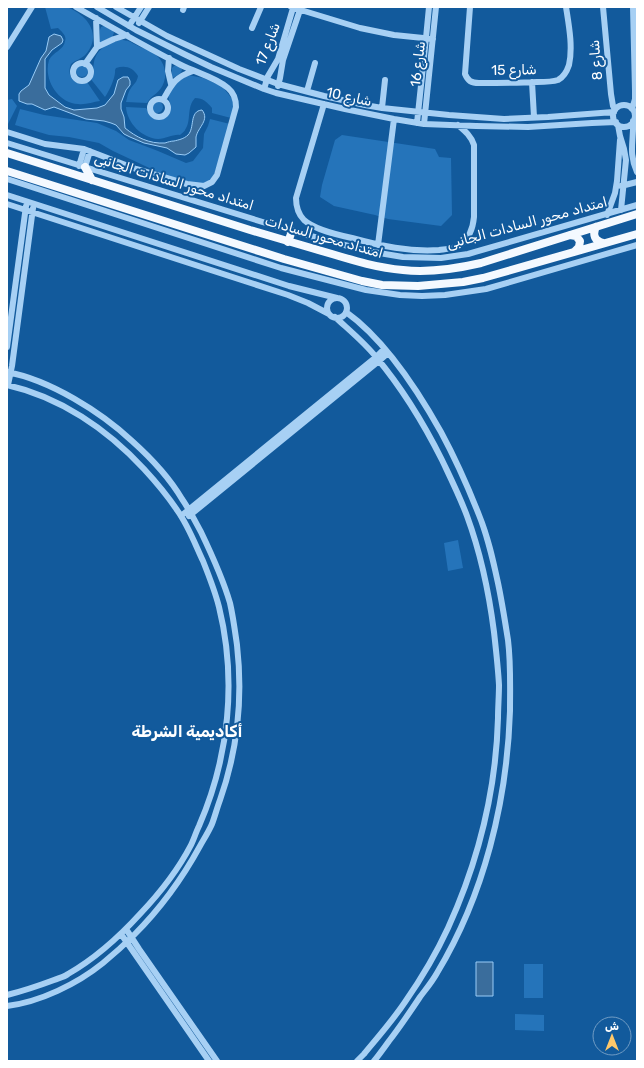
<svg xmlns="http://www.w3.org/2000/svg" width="644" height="1068" font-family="Rubik,Cairo,sans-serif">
<rect width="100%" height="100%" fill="#125a9c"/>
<path fill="#2574ba" d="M45,7C51,7 64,5 69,8C88,16 102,35 86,54C82,59 75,60 71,64C66,76 74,86 87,82L100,101C93,102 85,105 78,104C58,103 43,79 49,60C53,52 64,50 65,41C67,36 62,32 58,28L51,29Z
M104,26L108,27V29L110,28L112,29L114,33L112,37L100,43V30L101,27Z
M120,40C129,40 130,42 138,46C142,48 148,50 152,52C162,58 168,70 164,82C160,94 152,94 147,103L126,102C127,98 128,92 131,88C134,84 137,82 138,76C133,67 125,65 116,68L115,70C116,77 109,91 105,97L90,78C93,73 93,68 94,62C97,48 108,44 120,40Z
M76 71a6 6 0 1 1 12 0a6 6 0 1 1-12 0Z
M177,65L182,69C182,74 176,76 172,78V68L174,66Z
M188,75L203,78L222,86L233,100L234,106L231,118L212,113V108C207,102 203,98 195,98C186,108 192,120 185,130C185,131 181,134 180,135C173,134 166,139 158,139C142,138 127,123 126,107L146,108C148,110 149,114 152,116C158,121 168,118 170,110C173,104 165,98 170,89C174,83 183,79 188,75Z
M12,99L17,106L8,124H7V100Z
M151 107a6 6 0 1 1 12 0a6 6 0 1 1-12 0Z
M20,109L44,115L97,123L116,131L129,140L137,143L158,151L186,163L193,161L203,148L204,134L208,126L210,119L230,124L213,178L202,185L173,179L113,151L99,143L69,137L49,135L15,125Z
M342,135L435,149L439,157L451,158L452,215L441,226L388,219L375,215L334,206L320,197L322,185L335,140Z
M458,540L463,568L448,571L444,543Z
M524,964H543V998H524Z
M515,1014L544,1015V1031L515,1030Z"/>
<path fill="#3a6d9c" stroke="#99ccf7" d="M54,34L61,36L63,40L62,43L52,50L45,59V88L49,95L65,107L74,110L97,108L105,105L114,94L118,80L123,77H128L130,81V85L126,90L121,103V109L124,117L125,128C136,137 149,144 165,143C168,142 171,141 174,141C178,140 184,139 188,135C195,128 189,111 202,110C210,120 198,127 196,137C196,140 196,144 196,147L189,153L185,155L176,154L167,148L144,143L130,137L124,134L116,125L111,123L104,121L86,119L54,107L45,110L32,104H27L19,101V94L21,91L29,85L41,58L46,51L49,37Z
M476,962H493V996H476Z"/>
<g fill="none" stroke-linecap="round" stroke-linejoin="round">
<path stroke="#a7d0f4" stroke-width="6" d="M97,7L136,30L184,54L211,67L264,89L276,93L345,109L394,119L424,124L476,126L528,127L592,123L616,122
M116,7L167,36L239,69L278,84L324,96L365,105L382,108L449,115L504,119L548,117L614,112
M291,7L360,28L394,35L433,39
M470,7L465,74C468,81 471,83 479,83C498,83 518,83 537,82C544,82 552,82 558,80C564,77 567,71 569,65C573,47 569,26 566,7
M603,7L611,94L613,106L615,110
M183,10L184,7
M96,18L97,47
M139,23L149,7
M129,26L141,7
M252,28L261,7
M7,47L32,7
M169,58L168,71L171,84
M73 72a9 9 0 1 1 18 0a9 9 0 1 1-18 0Z
M85,64L97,47L114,39L127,35
M532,82L534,117
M278,86L280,78L283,60L300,10
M264,89L268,76L278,59L293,8
M307,91L315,63
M150 108a9 9 0 1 1 18 0a9 9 0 1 1-18 0Z
M163,100C172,84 175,77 193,71
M324,104L296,198C296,206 298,214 304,220C315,230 338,235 352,238C381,246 409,252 439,250C446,249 453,249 460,245C470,238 473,228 474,217V145C471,136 465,131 458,125
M613 116a11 11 0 1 1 22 0a11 11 0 1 1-22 0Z
M382,108L385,80
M632,109L635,99V91L633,7
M633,121C634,141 628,152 637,172
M417,123L426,38L429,7
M424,124L436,7
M618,125L620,136L624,149L626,160L621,210
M7,132L45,144L84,149L136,169L187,184L204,186L212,182L217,175L236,107C236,100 234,93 228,88C215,77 197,73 181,65C146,47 111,27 76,7
M7,143L292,231L367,251L403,257L441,258L468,254L637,205
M79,166L84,149
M85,167L90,151
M7,179L281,268L366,290L400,295L422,296L445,295L486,289L637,245
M621,186L637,182
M7,195L289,286L337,298
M7,204L288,295L308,303L329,314
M607,215L615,193L617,181L620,140
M378,245L394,119
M327 308a10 10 0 1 1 20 0a10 10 0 1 1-20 0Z
M346,312C384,339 418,391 441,432C455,458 468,487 479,515C488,537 493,560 498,583C502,602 505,621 508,640C511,664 510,688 510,711C507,802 484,895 437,973C432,982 426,989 420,997C410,1012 400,1027 389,1041C384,1048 379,1055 374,1061
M335,317C349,330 364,342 376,357C402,388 424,424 442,460C451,479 460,497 467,516C481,554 489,593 494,632C496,650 498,667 499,685C499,696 498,707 498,718C496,790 478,862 448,928C436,954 421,979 405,1002C393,1020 378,1037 364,1054L357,1061
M7,347L26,206
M7,372C50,380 101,412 132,441C151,458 169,477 182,499C189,509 195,521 201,532C212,555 223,579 230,603C233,616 235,631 237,645C243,698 238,749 220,800C217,808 215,816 212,824C209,831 204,839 200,846C182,879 161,908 134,935C124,945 114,954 103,963C77,984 40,1002 7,1006
M7,385C60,397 107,429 144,469C156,482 167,495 177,510C188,525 195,544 203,561C209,576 215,591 219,607C237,680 229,757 199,826C196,832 194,839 191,845C178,870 159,894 140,914C119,937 96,958 68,974C64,977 59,978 54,980C38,986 23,991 7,995
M8,385L12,366L33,208
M181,516L376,357L384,349
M189,516L379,361L388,353
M126,929L139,949L217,1061
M121,934L209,1061"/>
<path stroke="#f4f9ff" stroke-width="8" d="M7,153C88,179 169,204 250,230C277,238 305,246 332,254C355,261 378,268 403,270C429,273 455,269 481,263L637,214
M85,167L92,180
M7,171L284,259L362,281L382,285L418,286L463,282L483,278L637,234
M596,227C592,235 595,241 603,243
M570,235L576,236L580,241L579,247L575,251
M288,242L292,231"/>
</g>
<g text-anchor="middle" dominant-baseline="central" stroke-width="4" stroke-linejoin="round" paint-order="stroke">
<g font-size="14" fill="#fff" stroke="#125a9c">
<text transform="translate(268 44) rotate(-69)">شارع 17</text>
<text transform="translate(596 60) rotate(-95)">شارع 8</text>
<text transform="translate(418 64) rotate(-83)">شارع 16</text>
<text transform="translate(514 70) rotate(-1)">شارع 15</text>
<text transform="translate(349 97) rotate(12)">شارع 10</text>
<text transform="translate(174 182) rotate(17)">امتداد محور السادات الجانبى</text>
<text transform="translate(527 223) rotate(-15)">امتداد محور السادات الجانبى</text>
<text transform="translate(324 237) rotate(16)">امتداد محور السادات</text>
</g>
<g font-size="16" font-weight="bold" fill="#fff" stroke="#125a9c">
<text x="187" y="731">أكاديمية الشرطة</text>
</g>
</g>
<rect width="644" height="1068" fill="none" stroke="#ffffff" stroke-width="16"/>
<g transform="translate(612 1036)"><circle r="19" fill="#125a9c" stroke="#719cc4"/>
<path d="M0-3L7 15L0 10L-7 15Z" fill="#ffc86a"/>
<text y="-6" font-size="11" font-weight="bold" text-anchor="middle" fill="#ffffff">ش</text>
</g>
</svg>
